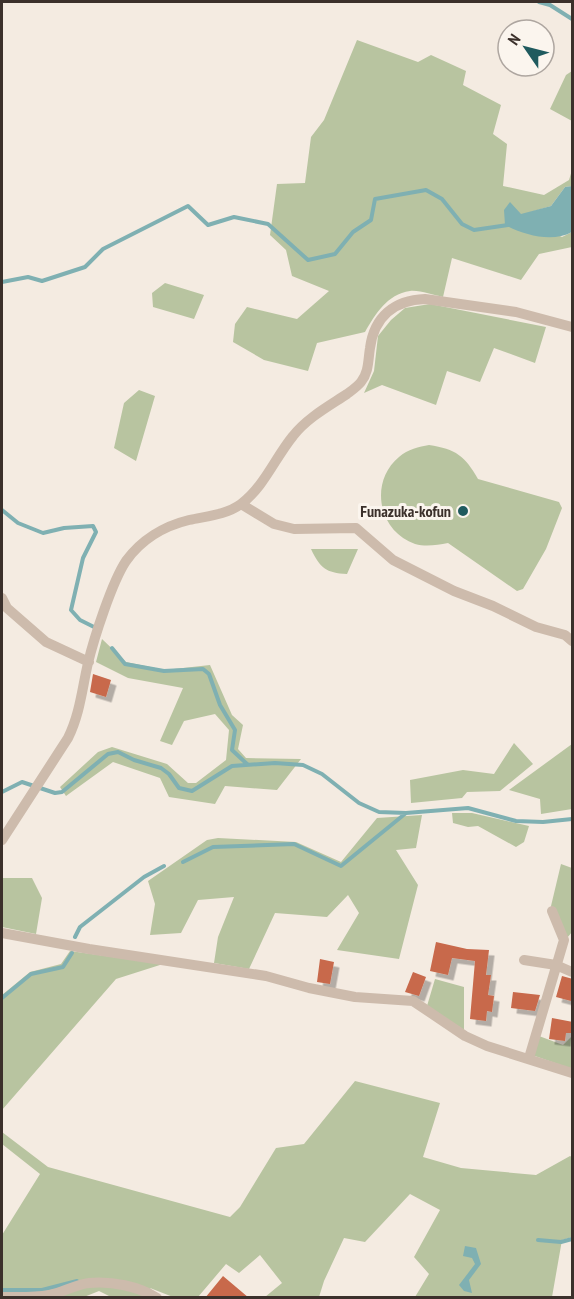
<svg xmlns="http://www.w3.org/2000/svg" width="574" height="1299" font-family="'PT Sans Narrow',sans-serif">
<defs>
<filter id="shadow"><feDropShadow dx="5.5" dy="5.5" stdDeviation="0" flood-color="#0004"/></filter>
</defs>
<rect width="100%" height="100%" fill="#f4ebe1"/>
<path fill="#b8c4a0" d="M357,40L418,62L431,55L466,71L463,85L501,105L493,134L507,144L503,186L544,195L569,180L572,170V186L565,187L551,206L521,215L505,210L562,237L572,232V247L539,254L521,280L452,258L443,297C433,295 420,290 410,291C387,294 375,315 365,332L317,343L308,371L264,360L233,342L235,324L247,307L297,319L329,291L292,276L286,250L270,235L277,184L305,183L311,137L324,120Z
M572,71V121L550,109L566,75Z
M165,283L204,295L194,319L153,307L152,293Z
M430,304L546,327L535,363L494,348L480,382L447,371L436,405L382,385L364,393L374,371L378,336L391,320L405,308Z
M139,390L155,396L136,461L114,448L124,403Z
M429,445C456,449 465,456 478,479L559,502L562,508L546,549L523,589L517,591L448,543C437,545 426,547 415,544C378,531 369,482 399,457C408,449 419,447 429,445Z
M311,549H358L347,574C326,573 320,568 311,549Z
M102,639L126,662L165,670L210,665L232,715L243,725L238,749L246,758L301,759L277,790L225,786L215,804L169,797L160,778L113,762L66,796L60,787L98,752L112,747L167,764L188,783H196L226,760L229,730L215,714L184,721L172,745L160,741L183,688L128,678L96,662Z
M514,743L533,764L500,791L467,792L462,798L411,803L410,780L463,770L494,774Z
M572,744V809L541,814L540,799L509,790Z
M452,813H472L529,826L524,842L516,847L478,826L468,827L453,823Z
M422,815L416,848L396,850L418,885L399,959L337,950L359,913L348,895L327,917L275,913L249,969L214,963L218,937L234,897L198,900L181,933L150,935L155,904L148,881L207,840L218,838L296,842L341,862L377,818Z
M561,864L572,868V932L567,938L551,906Z
M2,878H32L42,898L36,934L2,927Z
M70,951L163,964L116,979L2,1110V995L30,972L61,964Z
M435,979L464,987V1030L427,1006Z
M539,1036L563,1045L572,1036V1069L532,1055Z
M355,1081L440,1103L423,1157L461,1168L536,1175L570,1156L572,1157V1237L562,1240L552,1297H415L429,1274L414,1257L440,1210L410,1194L365,1242L344,1238L324,1281L319,1297H265L282,1283L260,1255L239,1273L226,1264L198,1297H173L150,1288L157,1297H111L99,1291L84,1297H2V1235L40,1174L2,1144V1132L48,1167L230,1217L240,1207L276,1148L304,1144Z"/>
<path fill="#7fb0b2" d="M572,186V232C552,243 524,235 505,225L504,210L510,202L521,214L551,206L565,187Z
M465,1246L476,1248L481,1264L469,1280L472,1293L464,1291L459,1285L475,1264L472,1258L463,1256Z"/>
<g fill="none" stroke-linecap="round" stroke-linejoin="round">
<path stroke="#7fb0b2" stroke-width="4" d="M539,2L550,5L572,19
M2,282L28,277L42,281L85,267L103,249L188,206L208,225L234,217L268,224L308,260L335,254L353,232L371,220L375,199L426,190L442,199L462,224L474,230L508,225
M2,510L18,523L43,533L64,528L93,526L96,532L83,558L71,610L80,620L94,627
M112,648L125,664L164,671L203,669L209,674L220,705L235,730L232,750L247,764
M2,792L22,782L55,793L62,792L108,754L118,752L134,760L161,768L169,774L179,788L192,791L232,766L275,763L303,765L322,774L359,803L379,812L406,813L468,808L516,821L543,822L572,819
M183,862L213,847L294,844L341,866L406,813
M75,937L80,927L144,877L164,866
M2,998L31,974L63,967L72,953
M538,1240L561,1242L572,1239
M2,1290H42L77,1281"/>
</g>
<path fill="#c8694b" filter="url(#shadow)" d="M93,674L111,680L106,697L90,692Z
M436,942L467,949L489,950L486,975H491L488,995L494,996L492,1012L487,1011L486,1021L470,1019L475,961L452,958L448,975L430,971Z
M320,959L334,962L330,984L317,982Z
M413,972L426,977L419,996L405,992Z
M562,976L573,979L571,1001L556,997Z
M513,992L540,995L535,1011L511,1008Z
M552,1018L573,1022L571,1033H566L565,1041L549,1039Z
M223,1276L249,1298H205Z"/>
<g fill="none" stroke-linecap="round" stroke-linejoin="round">
<path stroke="#cdbbac" stroke-width="10" d="M241,504L274,524L294,529L356,528L393,560L454,591L493,606L536,627L565,635L572,641
M2,598L7,608L46,642L89,662
M2,840L68,738C80,714 82,689 88,663C94,638 112,582 126,561C141,540 164,526 189,520C207,516 226,515 241,504C264,487 275,458 293,436C307,418 329,406 347,394C351,391 357,387 361,382C369,372 368,360 370,348C374,317 394,300 425,299L516,312L572,327
M2,933L89,949L266,976L309,988L355,997L413,1001L465,1036L487,1046L572,1073
M524,960L556,965L572,972
M529,1058L564,940L552,911
M2,1297C17,1297 33,1298 49,1295C62,1293 76,1284 89,1283C112,1281 138,1286 157,1298"/>
</g>
<circle fill="#1f5a5e" stroke="#fbf5ee" stroke-width="2" cx="463" cy="511" r="6"/>
<g text-anchor="middle" dominant-baseline="central" stroke-width="6" stroke-linejoin="round" paint-order="stroke">
<g font-size="16" font-weight="bold" fill="#3b302b" stroke="#fbf5ee" text-anchor="end">
<text x="451" y="511">Funazuka-kofun</text>
</g>
</g>
<rect width="574" height="1299" fill="none" stroke="#3b302b" stroke-width="6"/>
<g transform="translate(526 48) rotate(305)"><circle r="28" fill="#fbf5ee" stroke="#aea6a0" stroke-width="1.5"/>
<path d="M0-4.5L10 22L0 15L-10 22Z" fill="#1f5a5e"/>
<text y="-9" font-size="16" font-weight="bold" text-anchor="middle" fill="#3b302b">N</text>
</g>
</svg>
